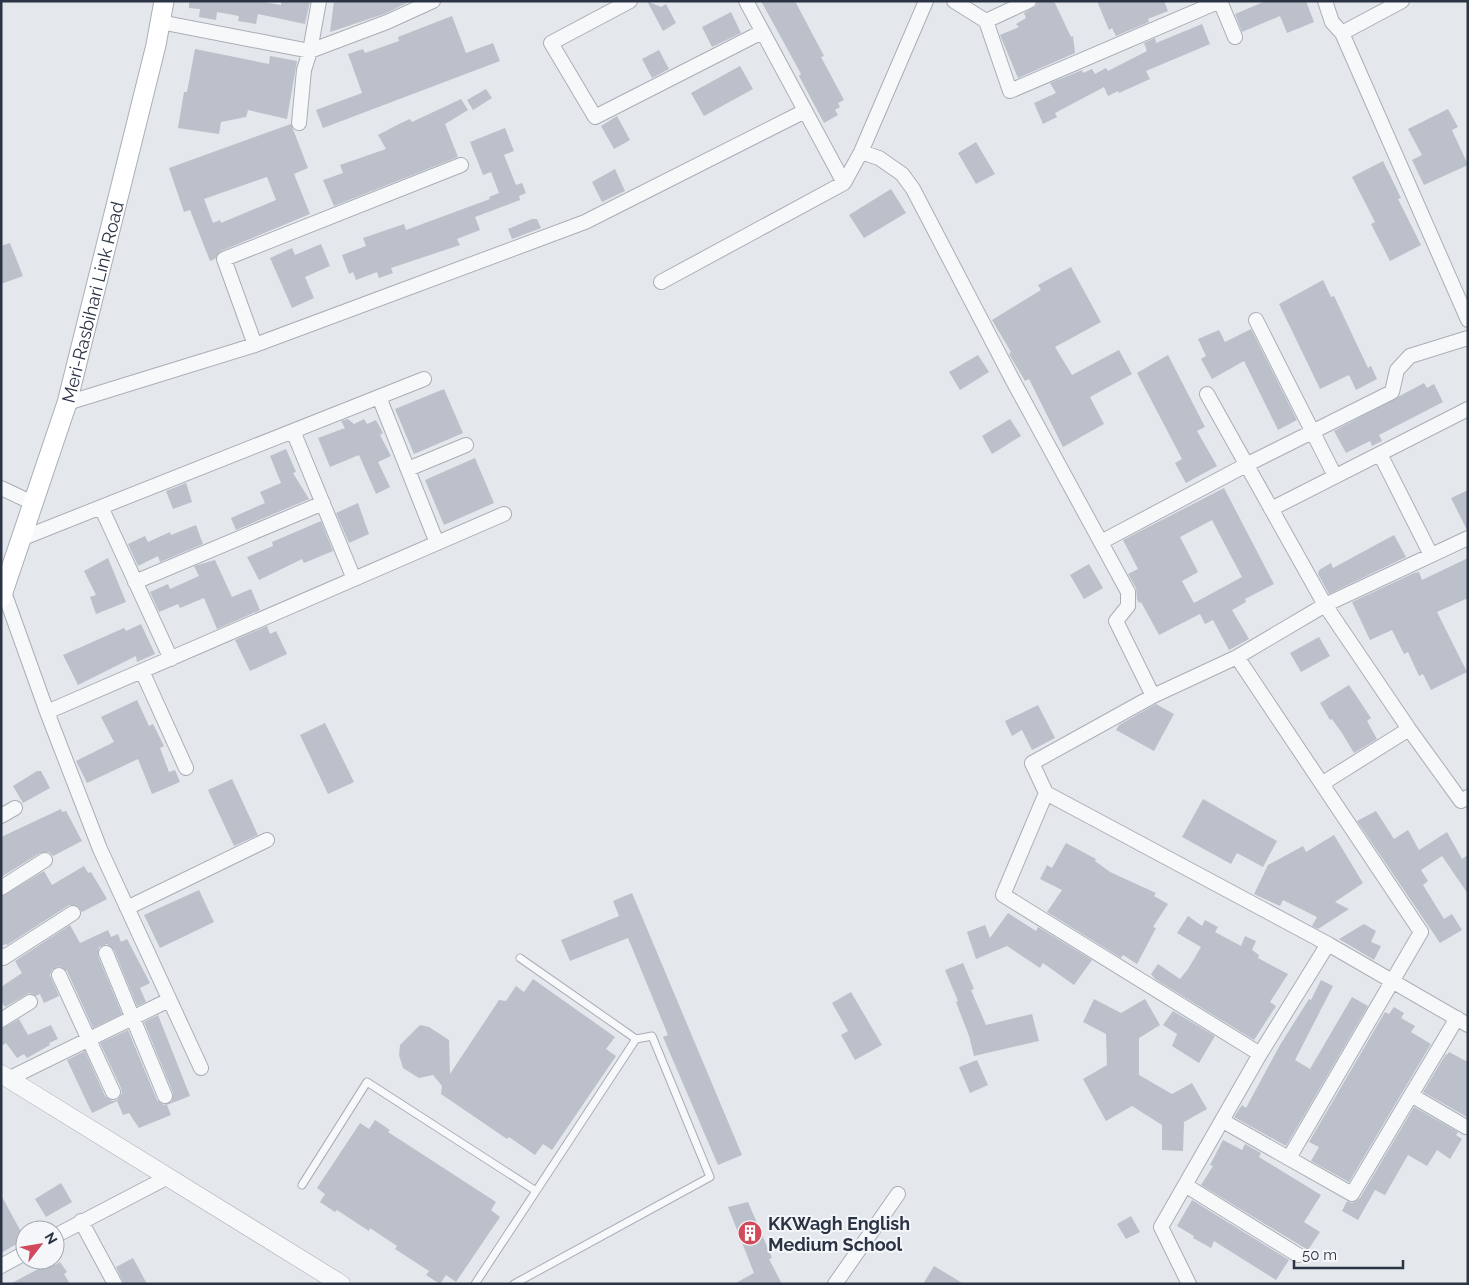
<svg xmlns="http://www.w3.org/2000/svg" width="1469" height="1285" font-family="Raleway,sans-serif">
<rect width="100%" height="100%" fill="#e4e7ec"/>
<path fill="#bbc0ca" fill-rule="evenodd" d="M189,1H258L281,5V1H310L305,24L258,14L256,24L238,21L239,16L217,12L216,20L199,17L200,9L189,8Z
M334,1H411L384,14L330,32Z
M647,1L661,7L666,4L676,23L663,31Z
M761,1H795L824,56L821,57L844,100L838,103L840,107L835,110L838,115L824,123L799,76L801,74Z
M1038,1H1054L1071,37L1073,36L1075,53L1018,78L1000,35L1019,27L1016,24L1026,18L1024,13L1036,6Z
M1097,1H1164L1168,11L1148,19L1149,22L1116,36L1112,28L1109,30Z
M1266,1H1306L1314,22L1287,33L1280,16L1242,32L1235,14Z
M731,12L741,33L712,47L702,27Z
M452,16L466,53L493,43L500,61L323,128L316,110L362,93L348,54L363,49L365,53L399,41L398,37Z
M1202,24L1210,44L1146,71L1150,79L1119,93L1118,91L1108,96L1104,87L1055,113L1057,117L1043,124L1034,103L1056,93L1050,83L1082,70L1083,73L1092,69L1095,74L1106,68L1108,71L1147,51L1144,43L1155,38L1156,43Z
M195,49L269,64L270,56L297,61L287,119L248,110L246,117L221,122L219,134L178,128L184,92H187Z
M659,50L669,69L652,78L642,59Z
M740,66L753,89L704,116L691,93Z
M486,89L492,98L473,110L467,100Z
M461,99L468,110L445,124L458,157L334,206L323,180L343,173L340,165L386,149L378,135L399,124L410,119L412,122Z
M1448,109L1458,127L1452,130L1468,165L1424,185L1412,160L1422,155L1408,129Z
M617,116L630,140L614,149L601,126Z
M291,124L308,168L294,174L310,214L221,251L215,259L210,261L190,210L184,212L169,168ZM267,177L276,200L221,223L220,220L213,223L204,199Z
M505,128L514,151L504,155L516,185L522,183L526,193L519,196L520,200L475,217L480,230L457,239L460,245L391,268L393,273L379,278L377,272L356,280L353,272L349,274L342,255L366,246L363,238L404,224L406,230L490,199L489,197L499,193L491,172L483,175L470,142Z
M976,142L995,174L976,184L958,153Z
M1383,161L1401,198L1398,199L1421,245L1390,261L1371,224L1375,222L1352,177Z
M615,169L625,191L602,202L592,182Z
M891,189L906,213L864,238L849,215Z
M532,219H537L541,228L512,239L508,229Z
M10,243L23,276L1,284V246Z
M321,244L330,266L305,277L314,298L292,308L270,258L292,248L295,255Z
M1071,267L1101,322L1055,347L1072,375L1119,350L1132,374L1090,397L1104,424L1063,447L1029,379L1025,381L1009,354L1011,352L992,320L1041,290L1038,285Z
M1323,280L1331,297L1334,296L1368,368L1371,366L1377,379L1356,390L1349,375L1320,389L1279,304Z
M1251,329L1297,420L1278,430L1244,361L1212,379L1201,359L1206,356L1198,339L1219,330L1225,342Z
M978,355L989,372L960,390L949,372Z
M1168,355L1205,427L1197,431L1217,466L1186,483L1175,463L1182,459L1137,373Z
M1424,383L1427,388L1434,384L1443,402L1379,435L1382,441L1372,446L1370,441L1346,453L1334,431Z
M444,389L463,433L414,454L395,409Z
M348,419L354,424L364,419L367,424L376,420L383,433L380,435L391,456L378,462L390,487L376,494L359,455L330,467L318,438L345,428L341,421Z
M1010,419L1021,436L992,454L982,436Z
M286,449L296,472L293,473L309,499L236,530L231,518L265,503L260,492L281,483L270,456Z
M475,458L494,503L444,525L425,480Z
M186,483L192,502L173,509L166,491Z
M1224,488L1274,584L1245,599L1246,602L1232,610L1249,639L1229,650L1213,620L1205,624L1200,614L1159,635L1141,602L1139,603L1137,599L1136,588L1128,574L1138,569L1123,540ZM1212,520L1242,577L1194,603L1182,581L1198,572L1180,537Z
M1468,490V529L1467,530L1451,498Z
M358,503L369,534L349,543L336,513Z
M321,521L333,551L304,563L302,559L259,580L247,557L273,546L272,542Z
M196,525L203,544L160,562L158,556L138,566L128,544L145,536L148,542L170,532L171,535Z
M1394,535L1406,557L1329,594L1318,574L1319,570L1331,563L1333,568Z
M108,558L126,602L96,614L90,597L96,595L84,571Z
M1468,558V598L1437,612L1467,672L1431,690L1423,674L1419,676L1408,652L1404,654L1392,630L1370,640L1352,602L1414,573L1419,572L1422,580Z
M215,560L232,597L251,589L260,610L217,629L204,598L180,608L178,604L159,612L150,592L168,584L170,589L199,576L194,566Z
M1089,564L1103,588L1084,599L1070,575Z
M141,624L155,654L137,662L136,656L78,685L63,655L124,628L126,631Z
M267,626L270,634L276,631L287,654L250,671L235,640Z
M1319,637L1330,656L1301,672L1290,653Z
M1349,685L1371,718L1367,721L1377,739L1354,753L1342,733L1332,719L1330,720L1320,703Z
M137,700L149,726L153,724L164,746L160,748L169,772L175,770L180,782L152,794L138,759L87,783L76,761L114,742L101,717Z
M1156,704L1174,714L1154,751L1116,730L1119,725Z
M1038,705L1055,738L1032,750L1022,730L1012,736L1005,721Z
M325,723L354,782L328,794L300,735Z
M37,771H41L50,788L23,803L13,786Z
M232,779L258,835L234,846L208,790Z
M1203,799L1277,841L1263,867L1237,853L1231,864L1182,837Z
M61,809L62,812L66,811L82,841L53,856L49,852L40,853L1,877V837Z
M1376,811L1394,839L1408,830L1419,850L1447,832L1462,859L1468,855V894L1442,856L1421,870L1428,881L1423,885L1444,919L1452,914L1462,930L1440,943L1357,821Z
M1334,835L1363,883L1335,902L1349,909L1318,929L1312,926L1317,917L1283,900L1280,906L1254,894L1268,865L1303,846L1306,852Z
M1066,843L1096,859L1095,861L1110,872L1156,893L1154,896L1168,904L1153,927L1156,928L1137,964L1123,955L1121,958L1047,912L1062,890L1040,879L1047,865L1052,868Z
M84,866L88,873L91,872L107,899L82,912L77,906L69,905L7,945L6,944L1,946V897L44,871L52,885Z
M199,890L214,922L160,948L144,915Z
M632,893L742,1155L718,1165L663,1037L668,1035L628,938L570,961L561,940L619,916L613,901Z
M1008,913L1036,931L1038,927L1092,960L1074,985L1043,963L1040,968L1007,946L976,959L967,932L985,925L990,938Z
M1188,916L1202,926L1205,920L1218,927L1215,932L1241,946L1245,936L1256,941L1252,950L1259,955L1258,958L1288,974L1270,1002L1276,1006L1254,1040L1155,979L1151,974L1158,964L1180,979L1188,969L1201,947L1177,933Z
M1364,924L1376,931L1371,942L1381,946L1374,960L1339,939Z
M70,925L80,943L108,930L111,937L118,934L121,942L127,939L150,983L140,988L146,1002L137,1006L114,950L107,944L99,947L98,956L122,1014L93,1028L67,971L59,966L52,970L50,975L59,996L44,1003L40,994L36,996L29,993L5,1007L1,1000V987L22,973L15,961Z
M963,963L974,989L971,990L986,1025L1032,1014L1039,1041L974,1056L969,1036L956,1002L958,1001L945,970Z
M533,979L615,1037L606,1049L616,1056L552,1150L543,1144L535,1155L509,1137L507,1139L441,1094L442,1086L433,1075L419,1078L403,1068L399,1055L400,1045L420,1025L429,1027L449,1040L450,1074L499,1000L506,1001L516,986L524,992Z
M1321,980L1333,986L1295,1060L1310,1069L1352,997L1368,1006L1286,1146L1234,1117L1242,1105L1246,1108L1280,1045L1309,999L1311,1000Z
M851,992L882,1045L855,1060L841,1035L848,1031L832,1003Z
M1094,999L1121,1013L1145,999L1160,1025L1139,1038V1075L1172,1094L1192,1083L1207,1109L1184,1122L1183,1151L1162,1150V1125L1132,1106L1106,1121L1083,1079L1107,1065L1106,1034L1083,1022Z
M1394,1007L1404,1013L1401,1018L1415,1026L1411,1032L1431,1044L1349,1182L1311,1161L1319,1147L1309,1142L1385,1012L1389,1014Z
M1173,1011L1215,1036L1199,1063L1172,1046L1177,1034L1163,1025Z
M158,1015L190,1096L167,1105L171,1115L139,1128L129,1113L123,1115L117,1101L92,1113L67,1060L85,1051L105,1096L112,1101L117,1100L122,1093L121,1088L100,1043L128,1030L157,1100L164,1105L172,1101L173,1093L144,1022Z
M19,1019L28,1035L51,1025L58,1039L49,1043L50,1045L27,1058L24,1054L17,1058L6,1043L1,1046V1029Z
M1449,1052L1468,1062L1467,1117L1423,1092L1446,1054L1447,1055Z
M977,1060L988,1085L970,1093L959,1067Z
M1414,1107L1458,1132L1456,1135L1462,1139L1450,1159L1437,1150L1427,1166L1408,1155L1385,1195L1375,1190L1358,1220L1342,1211L1347,1201L1352,1203L1360,1198Z
M375,1120L390,1130L388,1132L496,1202L491,1210L500,1217L456,1282L446,1275L440,1284L426,1275L429,1271L395,1249L397,1246L370,1228L369,1231L337,1210L335,1212L320,1202L325,1194L317,1188L360,1123L369,1129Z
M1223,1140L1242,1150L1245,1144L1261,1153L1259,1157L1321,1195L1304,1222L1320,1232L1308,1250L1201,1185L1213,1166L1210,1165Z
M61,1183L72,1202L46,1217L35,1199Z
M1,1195L25,1239L1,1253Z
M1192,1200L1289,1260L1276,1280L1214,1241L1211,1248L1193,1238L1194,1236L1177,1226Z
M748,1202L772,1258L769,1259L782,1284H734L754,1273L728,1207Z
M1131,1216L1140,1232L1126,1239L1117,1224Z
M133,1258L147,1284H124L116,1267Z
M44,1260H52L55,1265L60,1262L67,1272L64,1274L70,1284H10L40,1268L38,1264Z
M934,1266L964,1284H923Z"/>
<g fill="none" stroke-linecap="round" stroke-linejoin="round">
<defs>
<path id="service" d="M302,1185L367,1082L536,1191
M475,1284L636,1039
M514,1284L710,1177L652,1036L636,1039L520,958"/>
<path id="minor" d="M630,1L551,43L595,117L762,32
M746,1L844,183
M954,1L986,21L1010,91L1220,1L1235,37
M1325,1L1332,22L1342,33L1468,320
M986,21L1029,1
M160,22L310,51L387,22L433,1
M1342,33L1402,1
M299,123L304,70L310,51L319,1
M861,152L879,158L902,174L913,189L1012,379L1128,592V606L1116,621L1153,696
M661,282L844,183L861,152L926,1
M1256,320L1335,476
M255,345L224,259L461,165
M1207,394L1325,605L1468,538
M379,397L437,543
M67,403L255,345L585,222L805,111
M293,431L354,579
M1380,454L1431,555
M408,469L466,445
M1,488L33,503
M101,507L171,659
M1271,509L1468,409
M23,538L424,379
M1101,542L1246,465L1392,392L1397,370L1410,356L1468,338
M135,582L323,503
M4,592L47,712L100,849L201,1068
M1237,657L1421,932L1289,1158
M142,671L186,768
M47,712L504,514
M1323,783L1409,729
M1046,793L1003,895L1260,1054
M1468,797L1461,801L1409,729L1325,605L1237,657L1153,696L1032,763L1046,793L1328,944L1468,1025
M1,816L15,808
M1,888L45,860
M127,908L267,840
M106,953L165,1096
M1,955L3,958L73,913
M59,975L113,1092
M1,1020L30,1002
M8,1079L169,1000
M1411,1095L1466,1127
M1223,1121L1352,1194L1457,1018
M1185,1185L1298,1255
M81,1221L115,1284
M55,1236L168,1177
M1,1266L25,1253
M835,1284L898,1194
M1189,1284L1161,1227L1260,1054L1328,944"/>
<path id="tertiary" d="M1,1074L341,1284"/>
<g id="secondary">
<path id="s1" d="M1,598L67,403L156,45L164,1"/>
</g>
</defs>
<use href="#service" stroke="#a9aeb7" stroke-width="9"/>
<use href="#minor" stroke="#a9aeb7" stroke-width="16"/>
<use href="#tertiary" stroke="#a9aeb7" stroke-width="19"/>
<use href="#secondary" stroke="#a9aeb7" stroke-width="21"/>
<use href="#service" stroke="#f7f8fa" stroke-width="7"/>
<use href="#minor" stroke="#f7f8fa" stroke-width="14"/>
<use href="#tertiary" stroke="#f7f8fa" stroke-width="18"/>
<use href="#secondary" stroke="#fff" stroke-width="19"/>
</g>
<defs>
<symbol id="building-disc" viewBox="-11 -11 22 22"><circle r="9.5" fill="#d1495b" stroke="#f4f6f9"/><path d="M-4-6H4V6H1V3H-1V6H-4ZM-2.5-4.3h1.7v1.8h-1.7ZM.8-4.3h1.7v1.8H.8ZM-2.5-1h1.7V.8h-1.7ZM.8-1h1.7V.8H.8Z" fill="#fff"/></symbol>
</defs>
<g fill-rule="evenodd">
<use href="#building-disc" x="736" y="1219" width="28" height="28"/>
</g>
<g text-anchor="middle" dominant-baseline="central" stroke-width="4" stroke-linejoin="round" paint-order="stroke">
<g font-size="18" fill="#2b3445" stroke="#f4f6f9">
<text stroke="none"><textPath href="#s1" startOffset="310">Meri-Rasbihari Link Road</textPath></text>
</g>
<g font-size="18" font-weight="bold" fill="#2b3445" stroke="#f4f6f9" text-anchor="start">
<text x="768" y="1223">KKWagh English<tspan x="768" dy="21">Medium School</tspan></text>
</g>
</g>
<rect width="1469" height="1285" fill="none" stroke="#2b3445" stroke-width="5"/>
<g transform="translate(40 1245) rotate(59)"><circle r="24" fill="#f4f6f9" stroke="#a4a8b1"/>
<path d="M0-4L9 19L0 12L-9 19Z" fill="#d1495b"/>
<text y="-8" font-size="14" font-weight="bold" text-anchor="middle" fill="#2b3445">N</text>
</g>
<path d="M1294 1260v8h109v-8" fill="none" stroke="#2b3445" stroke-width="2.5"/>
<text x="1302" y="1260" font-size="15" fill="#2b3445" stroke="#f4f6f9" stroke-width="4" paint-order="stroke">50 m</text>
</svg>
